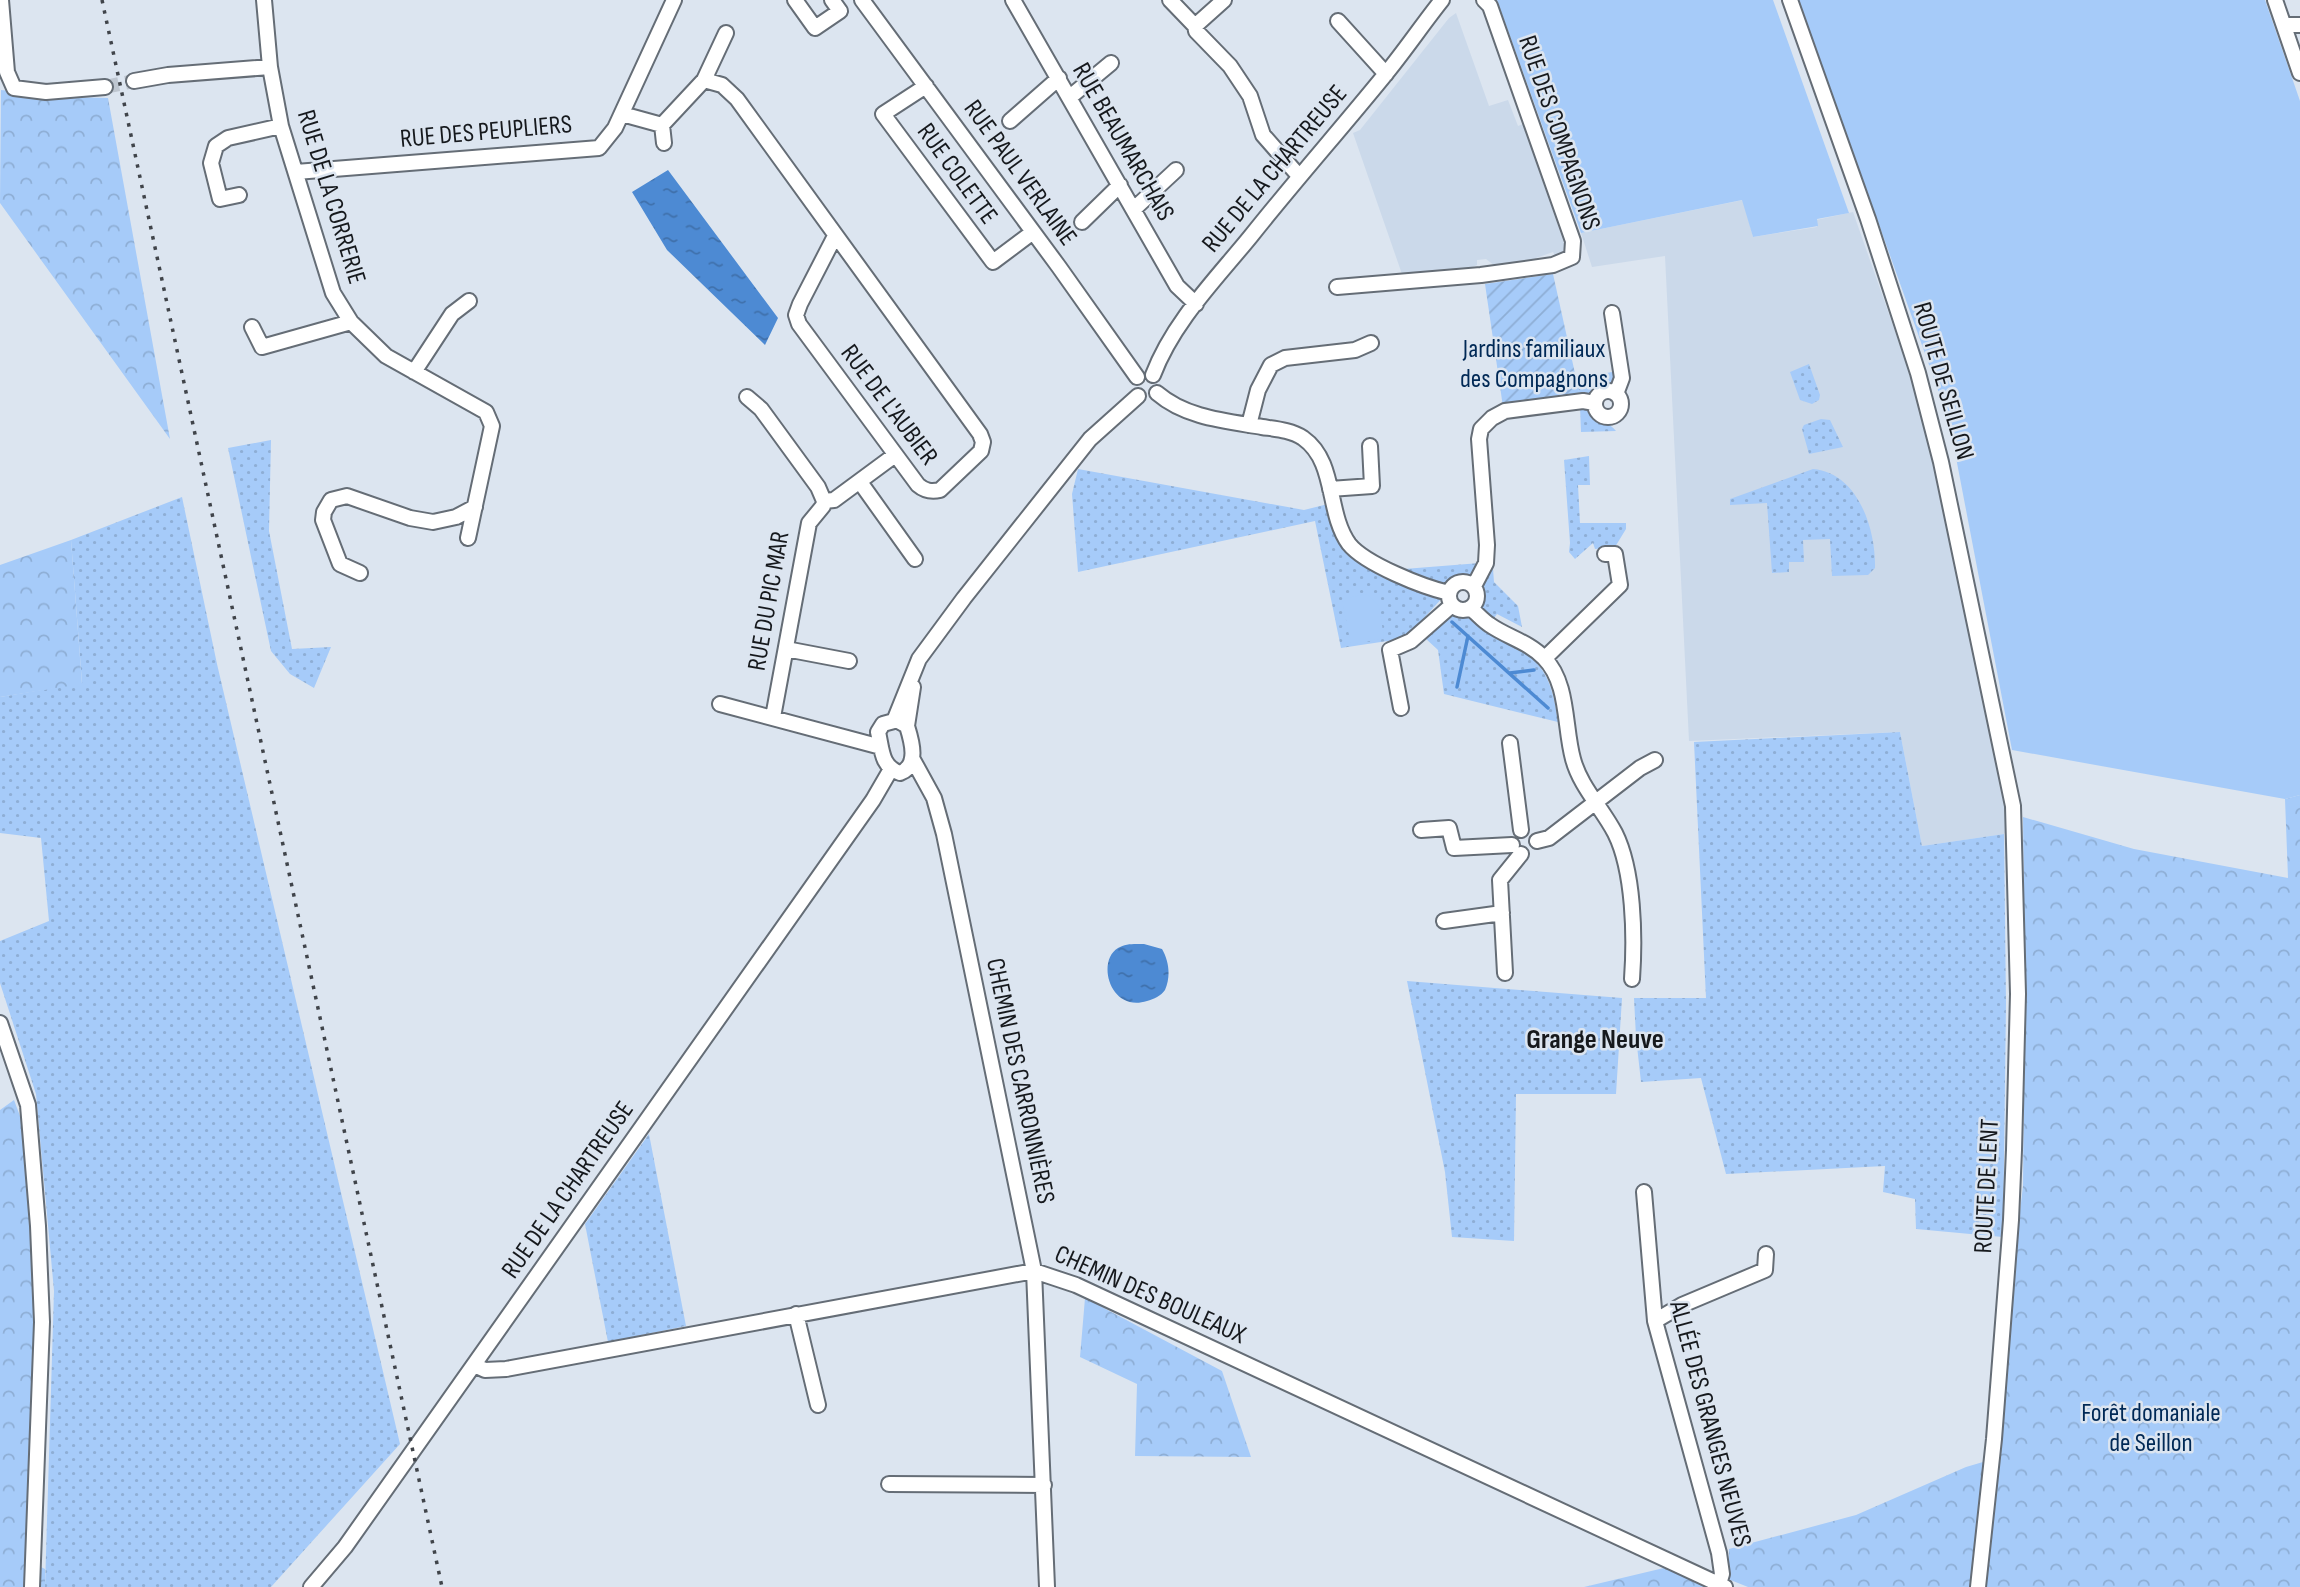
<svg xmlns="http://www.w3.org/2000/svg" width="2300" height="1587" font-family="'Sofia Sans Condensed',sans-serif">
<defs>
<pattern id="grass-dots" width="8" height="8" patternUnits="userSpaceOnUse" patternTransform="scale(1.75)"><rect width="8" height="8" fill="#a6cbf9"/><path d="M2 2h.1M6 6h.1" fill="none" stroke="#8eaed5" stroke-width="1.8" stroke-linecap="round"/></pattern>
<pattern id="forest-crowns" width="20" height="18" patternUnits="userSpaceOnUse" patternTransform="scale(1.75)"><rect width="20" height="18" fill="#a6cbf9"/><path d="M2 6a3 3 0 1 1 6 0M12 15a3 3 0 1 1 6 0" fill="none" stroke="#8eaed5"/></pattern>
<pattern id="garden-furrows" width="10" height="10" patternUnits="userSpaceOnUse" patternTransform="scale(1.75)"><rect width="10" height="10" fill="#a6cbf9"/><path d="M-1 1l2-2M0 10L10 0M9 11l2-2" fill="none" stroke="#8eaed5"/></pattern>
<pattern id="water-ripples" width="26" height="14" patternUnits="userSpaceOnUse" patternTransform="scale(1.75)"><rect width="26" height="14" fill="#4d8ad3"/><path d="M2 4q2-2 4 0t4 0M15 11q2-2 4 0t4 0" fill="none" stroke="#3f70ab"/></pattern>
</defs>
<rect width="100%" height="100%" fill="#dce5f0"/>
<path fill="#cbd9ea" d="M1456,13L1489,106L1508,100L1518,126L1523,124L1565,246L1563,251L1556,258L1553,252L1536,258V260L1495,266L1486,259L1477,260V265L1465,270L1403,277L1353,133L1360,130L1449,18Z
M1743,200L1753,237L1817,227L1816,220L1853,212L1915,388L1934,452L2003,783L2010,825L2004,834L1922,846L1900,732L1689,741L1665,256L1592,267L1581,233Z"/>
<path fill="url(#grass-dots)" d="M1809,364L1820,395L1819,400L1812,404L1800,400L1790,372Z
M1617,371C1616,381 1611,385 1603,389L1601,382L1593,384L1596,391L1589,395L1580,396L1576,379Z
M1580,407C1587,409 1612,425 1616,431L1581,432Z
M1821,419L1830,420L1843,447L1809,454L1802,429L1804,425Z
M271,440L269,531L292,649L331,647L314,688L290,674L271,651L228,448Z
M1589,456L1590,485H1578L1580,523H1626V529L1615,547L1595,549L1593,543L1575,559L1569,552L1570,543L1564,460Z
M1078,469L1304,510L1328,504L1341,540L1444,596L1423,619L1427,625L1414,637L1341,648L1315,521L1078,572L1072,494Z
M1813,469C1858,473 1876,529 1875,568L1868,575L1832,576L1830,539L1803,540L1804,562H1789V572L1772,573L1767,503L1730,505V499Z
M182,497L217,664L400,1444L271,1587H45L54,1291L36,1094L0,983V941L49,921L41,838L0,833V697L82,683L71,540Z
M1480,563L1473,576C1463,578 1453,583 1444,584C1432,586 1415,574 1404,569Z
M1493,569L1494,582L1518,606L1522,627L1497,614L1494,618H1490L1482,611C1482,591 1479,584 1493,569Z
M1451,613C1457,615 1466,616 1471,620C1476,623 1478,628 1484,630C1534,655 1550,662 1558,722L1444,694L1438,650L1425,638Z
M1900,732L1922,846L2004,834L2006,1004L2003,1237L1916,1229L1915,1199L1883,1192L1885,1166L1726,1174L1701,1078L1641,1082L1636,1037L1634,998H1706L1694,742Z
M1407,981L1622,998L1616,1094H1516L1514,1241L1452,1237L1445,1172Z
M649,1134L686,1326L608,1342L585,1224Z"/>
<path fill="url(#forest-crowns)" d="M1,90L66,97L108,98L170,439L0,203Z
M71,540L82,684L0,697V565Z
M2300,795V1587H1748L1728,1579L1729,1549L1856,1515L1966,1467L2000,1457L2014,1262L2023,1186L2025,982L2023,817L2134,849L2288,878L2285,799Z
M14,1100L23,1124L34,1275V1320L26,1560L45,1569V1587H0V1110Z
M1085,1298L1222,1371L1251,1457L1135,1456L1137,1384L1080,1357Z
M1668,1567L1708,1587H1584Z"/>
<path fill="url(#garden-furrows)" d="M1553,274L1580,396L1503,407L1485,284Z"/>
<path fill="#a6cbf9" d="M1497,0H1773L1849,213L1817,219L1818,226L1753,237L1742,200L1581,233Z
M1799,0H2265L2300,101V795L2285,799L2012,750L1949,421Z
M1367,594L1379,606L1384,638L1351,645L1342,599Z"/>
<path fill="url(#water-ripples)" d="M668,170L778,318L765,345L667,250L632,192Z
M1144,944L1162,949C1169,961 1171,976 1165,990C1161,996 1154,999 1147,1001C1110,1013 1096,961 1118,948C1126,943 1135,944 1144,944Z"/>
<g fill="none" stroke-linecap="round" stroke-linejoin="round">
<path stroke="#4d8ad3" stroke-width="3.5" d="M1452,622L1548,708
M1510,673L1534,670
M1457,687L1468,636"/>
<path stroke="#bec6d0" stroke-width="14" stroke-dasharray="14 7" stroke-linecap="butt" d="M105,87L134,81"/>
<defs>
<path id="minor" d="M1,0L7,72L14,88L46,92L105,87
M264,0L270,67L281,126L333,293L351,322L386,356L486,412L492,426L468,538
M795,0L815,28L840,11L832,0
M862,0L1059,267L1137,377
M1013,0L1177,286L1196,304
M1170,0L1195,26L1196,31L1230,66L1250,96L1263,135L1299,176
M1790,0L1868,219L1918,373L1941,462L2013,806L2018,994L2014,1150L2011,1220L1994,1439L1978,1587
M2275,0L2300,73
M1338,21L1386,74
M2284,25H2300
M1195,26L1224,0
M704,80L726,33
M134,81L168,75L270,67
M926,86L883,114L993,262L1033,232
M1070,97L1111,63
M622,114L662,125L704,80L722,85L737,99L980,434L983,442L981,451L940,490C931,492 925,491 918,485L799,324L796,315L800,304L835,236
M1010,121L1059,78
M662,125L664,143
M296,172L599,148L615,128L674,0
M239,195L220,199L211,163L216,146L228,138L281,126
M1134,209L1176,170
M1082,222L1120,185
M1337,287L1481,275L1553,265L1572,257L1573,241L1490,6L1484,0
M1612,313L1622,378L1616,394
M252,327L262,347L351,322
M414,372L452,314L469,301
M1153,375C1173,322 1216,279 1251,236C1294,182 1340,130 1384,76C1404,52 1422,25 1442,0
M1595 404a13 13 0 1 1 26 0a13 13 0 1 1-26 0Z
M1157,393C1186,418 1226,421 1262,427C1275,429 1291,430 1303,438C1337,462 1326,512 1349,544C1365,564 1423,587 1449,593
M747,397L761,409L818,487L824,501
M1249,425L1258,390L1271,365L1285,358L1355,350L1371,343
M860,482L915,559
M1330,489L1372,486L1370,446
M360,573L340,564L323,520L324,512L331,500L347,496L410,518L433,522L456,517L475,507
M1449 596a14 14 0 1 1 28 0a14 14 0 1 1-28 0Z
M1474,586L1486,563L1487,545L1479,439L1481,429L1492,418L1505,411L1583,401L1595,403
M1470,608C1477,613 1482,620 1490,625C1507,637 1529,642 1544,658C1569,683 1564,727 1573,759C1580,786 1602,808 1615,833C1634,871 1635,937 1632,979
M786,649L849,661
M1545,658L1620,585L1615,554H1605
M720,704L881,747
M1401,708L1390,650L1411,641L1452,605
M773,717L809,523L823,506L824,501L834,500L895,455
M894,721L919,659L964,598L1090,439L1138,396
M894,721H898L907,726C912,742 919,766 900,773C881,767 882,749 878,732L883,724Z
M907,726L913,687
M1510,743L1521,830
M912,758L934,798L944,834L1034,1271L1047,1587
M1421,830L1449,828L1454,848L1512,845
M1537,841L1549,838L1640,768L1655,760
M1444,921L1502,913
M1505,973L1500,880L1521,854
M0,1023L28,1105L38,1226L42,1322L32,1587
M1644,1192L1655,1321L1719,1553L1722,1574L1719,1584
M796,1314L818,1405
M1655,1321L1682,1305L1765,1270L1766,1254
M474,1365L485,1370L506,1369L1034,1271L1076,1285L1725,1587
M889,1484L1044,1485
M311,1587L345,1547L873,800L891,769"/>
</defs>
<use href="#minor" stroke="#656d76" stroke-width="18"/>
<use href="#minor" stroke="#fff" stroke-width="14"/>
<path stroke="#40444a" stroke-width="3.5" stroke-dasharray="3.5 7" stroke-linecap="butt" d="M102,0L442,1587"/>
</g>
<g text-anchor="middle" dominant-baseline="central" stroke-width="5" stroke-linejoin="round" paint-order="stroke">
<g font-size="26" fill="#16191d" stroke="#dce5f0">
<text transform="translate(486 132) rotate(-5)">RUE DES PEUPLIERS</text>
<text transform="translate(1559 133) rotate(71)">RUE DES COMPAGNONS</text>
<text transform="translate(1123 142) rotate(60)">RUE BEAUMARCHAIS</text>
<text transform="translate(1275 169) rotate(-50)">RUE DE LA CHARTREUSE</text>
<text transform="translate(1020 173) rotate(54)">RUE PAUL VERLAINE</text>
<text transform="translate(957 174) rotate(54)">RUE COLETTE</text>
<text transform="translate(331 197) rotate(73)">RUE DE LA CORRERIE</text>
<text transform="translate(1943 381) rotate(74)">ROUTE DE SEILLON</text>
<text transform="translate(889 405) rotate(53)">RUE DE L'AUBIER</text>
<text transform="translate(769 601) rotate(-80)">RUE DU PIC MAR</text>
<text transform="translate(1020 1081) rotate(78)">CHEMIN DES CARRONNIÈRES</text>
<text transform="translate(1987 1186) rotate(-87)">ROUTE DE LENT</text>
<text transform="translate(568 1190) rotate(-55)">RUE DE LA CHARTREUSE</text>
<text transform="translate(1150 1295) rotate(24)">CHEMIN DES BOULEAUX</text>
<text transform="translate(1710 1424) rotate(75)">ALLÉE DES GRANGES NEUVES</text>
</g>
<g font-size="26" fill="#002956" stroke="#dce5f0">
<text x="1534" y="349">Jardins familiaux<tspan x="1534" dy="30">des Compagnons</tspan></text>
<text x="2151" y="1413">Forêt domaniale<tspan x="2151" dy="30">de Seillon</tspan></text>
</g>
<g font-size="28" font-weight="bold" fill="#16191d" stroke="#dce5f0">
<text x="1595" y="1039">Grange Neuve</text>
</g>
</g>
</svg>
